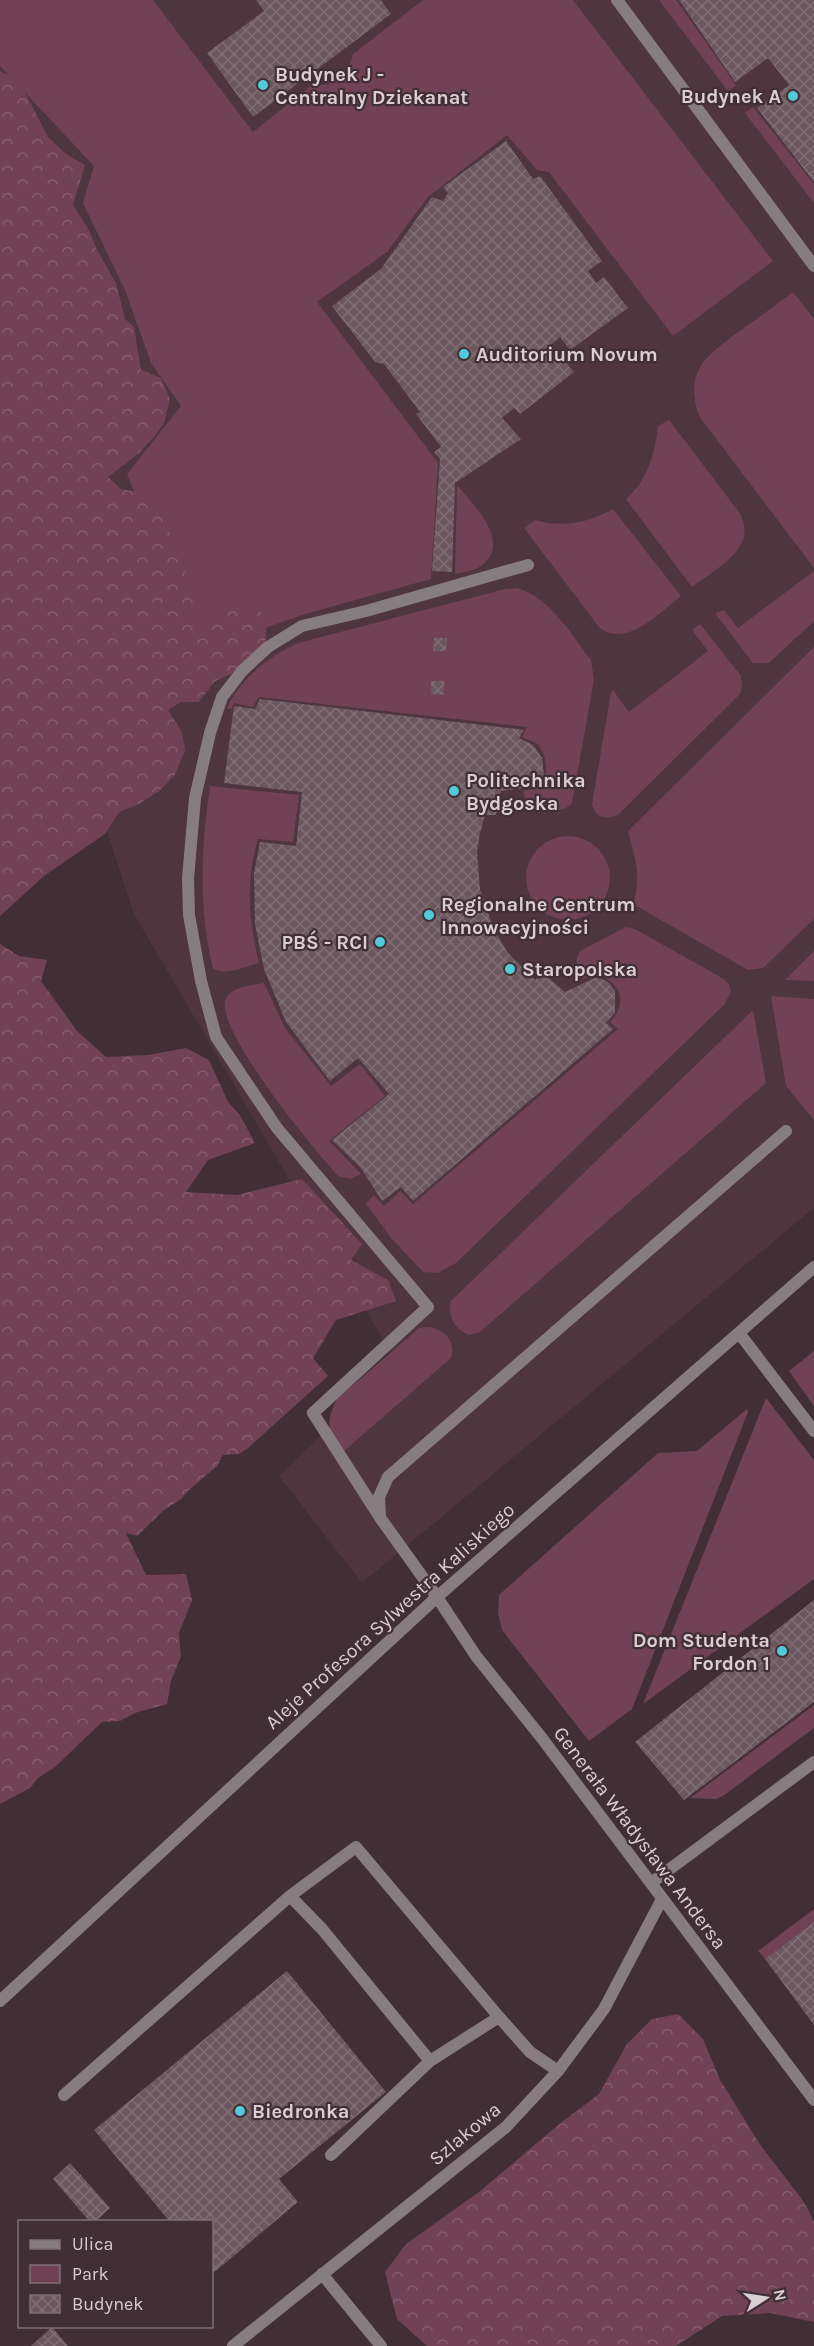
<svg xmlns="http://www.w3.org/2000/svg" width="814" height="2346" font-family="Karla,sans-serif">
<defs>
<pattern id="forest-crowns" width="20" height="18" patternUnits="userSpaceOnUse" patternTransform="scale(1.5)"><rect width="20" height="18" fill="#714255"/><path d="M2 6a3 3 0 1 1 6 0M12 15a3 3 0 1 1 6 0" fill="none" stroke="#855c6d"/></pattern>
<pattern id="building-cross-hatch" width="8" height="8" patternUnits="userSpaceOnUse" patternTransform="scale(1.5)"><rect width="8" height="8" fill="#6c575f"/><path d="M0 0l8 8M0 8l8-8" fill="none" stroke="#806e75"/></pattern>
</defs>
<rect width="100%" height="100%" fill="#412f35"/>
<path fill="#4e353e" d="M0,0H814V1208L362,1583L279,1476L396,1362L134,914L53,668L0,138Z"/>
<path fill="#714255" d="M0,0H153L253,132L311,86L329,84L349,68L353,54L423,0H573L773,261L673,336L549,172L537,170L507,135L428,197L387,252L317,302L438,463L431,579L305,614L197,652L127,474L181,406L151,363L125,290L83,203L94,166L0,66Z
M659,0H676L736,85L728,91Z
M753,107L814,184V203L745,113Z
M793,292L814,319V568L699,416C683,369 708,355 741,330C759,317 776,305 793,292Z
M669,420L739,512C760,547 716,569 692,587L626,499C647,481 655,454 658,426Z
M457,485C474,505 515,545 478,568C472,571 462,572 455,574Z
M613,509L681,596C661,611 626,650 599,627L524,528L535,520C562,528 588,523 613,509Z
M814,571V621L769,663H753L715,613L724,610L738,628Z
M517,588C552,599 569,632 591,660L594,680L572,803C563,814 540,813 528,806L523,791C530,790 537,789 541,784C550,774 546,751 536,743C532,741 526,739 522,737L527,727L259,697L253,707L234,703L231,709L227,708C240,679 269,656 298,643L505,589Z
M700,624L741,676L742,688L740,694L618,815C605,820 595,818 592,804L611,692L613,690L629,712L708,651L692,630Z
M814,647V919L763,968L748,970L633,904C642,878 635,857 628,831Z
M210,786L299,795L293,842L258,839C245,879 249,923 259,963C246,966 225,977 213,968C198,907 201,848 210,786Z
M526 878a42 42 0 1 1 84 0a42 42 0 1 1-84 0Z
M626,927L635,929L724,979L729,985L731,991L725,1004L456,1263L438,1273L423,1272L392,1239L366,1204L374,1195L384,1206L400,1191L413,1204L618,1029L610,1022C629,1003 620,981 596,974L583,979C576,970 574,962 580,951Z
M814,951V981L785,980Z
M264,983L285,1028L331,1086L360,1064L385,1096L329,1141L361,1174L350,1179L338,1176C316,1152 212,1027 226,998C232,987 253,985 264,983Z
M771,996L814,999V1120L786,1086Z
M753,1010L766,1083L480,1332L469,1335C455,1330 447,1316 451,1301Z
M427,1327C444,1328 457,1342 451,1358L343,1452C329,1429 324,1425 337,1399L419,1328Z
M814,1351V1406L789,1371Z
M766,1398L814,1460V1579L643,1704Z
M747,1409L748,1412L632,1709L589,1741L502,1630L498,1613L499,1595L658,1453L697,1451Z
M814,1705V1728L723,1796L716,1799L690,1798Z
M814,1909V1922L765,1959L758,1951Z"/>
<path fill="url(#forest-crowns)" d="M0,71L18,79L48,137L66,154L85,165L73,205L89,230L97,250L116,283L125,319L134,327L141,370L161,378L170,399L164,423L154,437L139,453L108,477L121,489L146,494C171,530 192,574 196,617L211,619L236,606H255L267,619L265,651L247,666L214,682L199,702H181L168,710L182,732L185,750L175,775L159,791L139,804L119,812L105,834L44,876L0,916Z
M0,944L19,956L47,960L41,981L77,1031L106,1057L148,1055L186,1048L209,1060L228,1102L240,1115L255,1143L208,1160L186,1192L237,1195L302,1179L362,1244L351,1260L388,1280L396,1301L336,1320L313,1358L328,1376L248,1448L239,1454L223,1455L217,1466L190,1489L181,1499L164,1510L137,1536L126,1533L146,1575L186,1574L192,1600L179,1633L181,1656L171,1681L167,1704L135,1713L120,1721L102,1722L55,1767L38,1778L30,1788L0,1804Z
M678,2014L703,2039L720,2080L761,2146L804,2202L814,2222V2322L771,2313L722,2316L676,2346H427L397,2319L385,2272L406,2244L479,2192L558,2125L599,2094L627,2044L652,2019Z"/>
<path fill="url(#building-cross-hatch)" d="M256,0H381L391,14L253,117L207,53L264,11Z
M679,0H814V182L757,108L789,85L768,58L735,82Z
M506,141L533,179L540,176L602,261L588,271L596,283L604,277L628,308L570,350L560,337L551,345L574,372L520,414L514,408L502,418L521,439L455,483L452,572L432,571L440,459L434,452L441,447L416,414L420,412L384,364L375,362L332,306L381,269L432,197L443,201L448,193L443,187Z
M434,638H447L446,651H433Z
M431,681H444V695L431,694Z
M260,699L524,730L519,738L533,745L542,758L544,775L540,783L532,787L501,791L496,815H485L480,833L477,852L480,889L494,930L508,953L535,980L543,973L565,992L597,977L608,982L615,991V1013L606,1023L613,1029L413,1201L401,1187L382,1201L361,1168L332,1140L389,1094L358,1058L330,1081L286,1022L264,969L255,924L254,873L260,842L296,846L302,792L224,783L234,706L255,709Z
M814,1600V1702L684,1800L635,1742Z
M814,1922V2025L765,1959Z
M287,1971L386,2092L279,2179L298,2202L212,2274V2222H170L94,2130Z
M70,2163L110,2208L95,2222H90L53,2179Z
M52,2327L68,2346H31Z"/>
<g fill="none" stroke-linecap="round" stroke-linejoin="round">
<path stroke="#877d81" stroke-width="12" d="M739,1333L814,1431
M380,1515L379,1497L388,1477L786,1131
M437,1597L381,1519L313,1413L428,1307L277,1128L216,1037L201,981L189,915L188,878L195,798L210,733L222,697L242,671L268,647L302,626L366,611L528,565
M651,1883L814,1762
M290,1896L322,1929L430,2061
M64,2095L290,1896L356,1847L499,2017
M331,2155L430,2061L499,2017L530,2052L558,2071
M322,2274L381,2346"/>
<path stroke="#877d81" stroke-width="12" d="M617,0L814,266"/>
<path stroke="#877d81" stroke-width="12" d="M233,2346L506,2127L558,2071L604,2009L662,1899"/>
<path stroke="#877d81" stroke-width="12" d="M437,1597L476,1656L541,1737L814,2100
M0,2001L437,1597L814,1267"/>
</g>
<g fill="#52cbd8" stroke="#412f35" stroke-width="2">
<circle cx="263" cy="85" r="6"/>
<circle cx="793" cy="96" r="6"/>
<circle cx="464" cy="354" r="6"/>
<circle cx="454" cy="791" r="6"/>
<circle cx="429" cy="915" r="6"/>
<circle cx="380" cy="942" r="6"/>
<circle cx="510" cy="969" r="6"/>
<circle cx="782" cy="1651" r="6"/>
<circle cx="240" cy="2111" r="6"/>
</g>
<g text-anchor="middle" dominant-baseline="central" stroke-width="4.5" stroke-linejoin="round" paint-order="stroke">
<g font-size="20" font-weight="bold" fill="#dbced2" stroke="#412f35" text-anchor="start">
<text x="275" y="74">Budynek J -<tspan x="275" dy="23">Centralny Dziekanat</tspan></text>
<text x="781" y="96" text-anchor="end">Budynek A</text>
<text x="476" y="354">Auditorium Novum</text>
<text x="466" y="780">Politechnika<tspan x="466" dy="23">Bydgoska</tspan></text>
<text x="441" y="904">Regionalne Centrum<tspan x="441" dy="23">Innowacyjności</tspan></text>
<text x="368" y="942" text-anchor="end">PBŚ - RCI</text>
<text x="522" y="969">Staropolska</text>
<text x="770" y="1640" text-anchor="end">Dom Studenta<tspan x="770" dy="23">Fordon 1</tspan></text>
<text x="252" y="2111">Biedronka</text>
</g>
<g font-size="20" fill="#dbced2" stroke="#412f35">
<text transform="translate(390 1616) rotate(-42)">Aleje Profesora Sylwestra Kaliskiego</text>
<text transform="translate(640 1838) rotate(53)">Generała Władysława Andersa</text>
<text transform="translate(465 2134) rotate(-40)">Szlakowa</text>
</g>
</g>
<rect x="18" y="2220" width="195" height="108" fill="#412f35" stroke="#7f6f74" stroke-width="1.5"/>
<rect x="30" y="2240" width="30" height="9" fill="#877d81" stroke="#7f6f74" stroke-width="1.5"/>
<text x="72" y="2250" font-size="18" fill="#dbced2">Ulica</text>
<rect x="30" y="2265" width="30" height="18" fill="#714255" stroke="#7f6f74" stroke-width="1.5"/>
<text x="72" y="2280" font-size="18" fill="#dbced2">Park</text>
<rect x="30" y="2295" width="30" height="18" fill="url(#building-cross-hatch)" stroke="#7f6f74" stroke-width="1.5"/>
<text x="72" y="2310" font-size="18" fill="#dbced2">Budynek</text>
<g transform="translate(766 2298) rotate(78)" stroke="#412f35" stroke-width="4.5" paint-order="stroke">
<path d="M0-4.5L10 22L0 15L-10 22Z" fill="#dbced2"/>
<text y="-9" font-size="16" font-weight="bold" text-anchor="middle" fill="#dbced2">N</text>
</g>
</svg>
